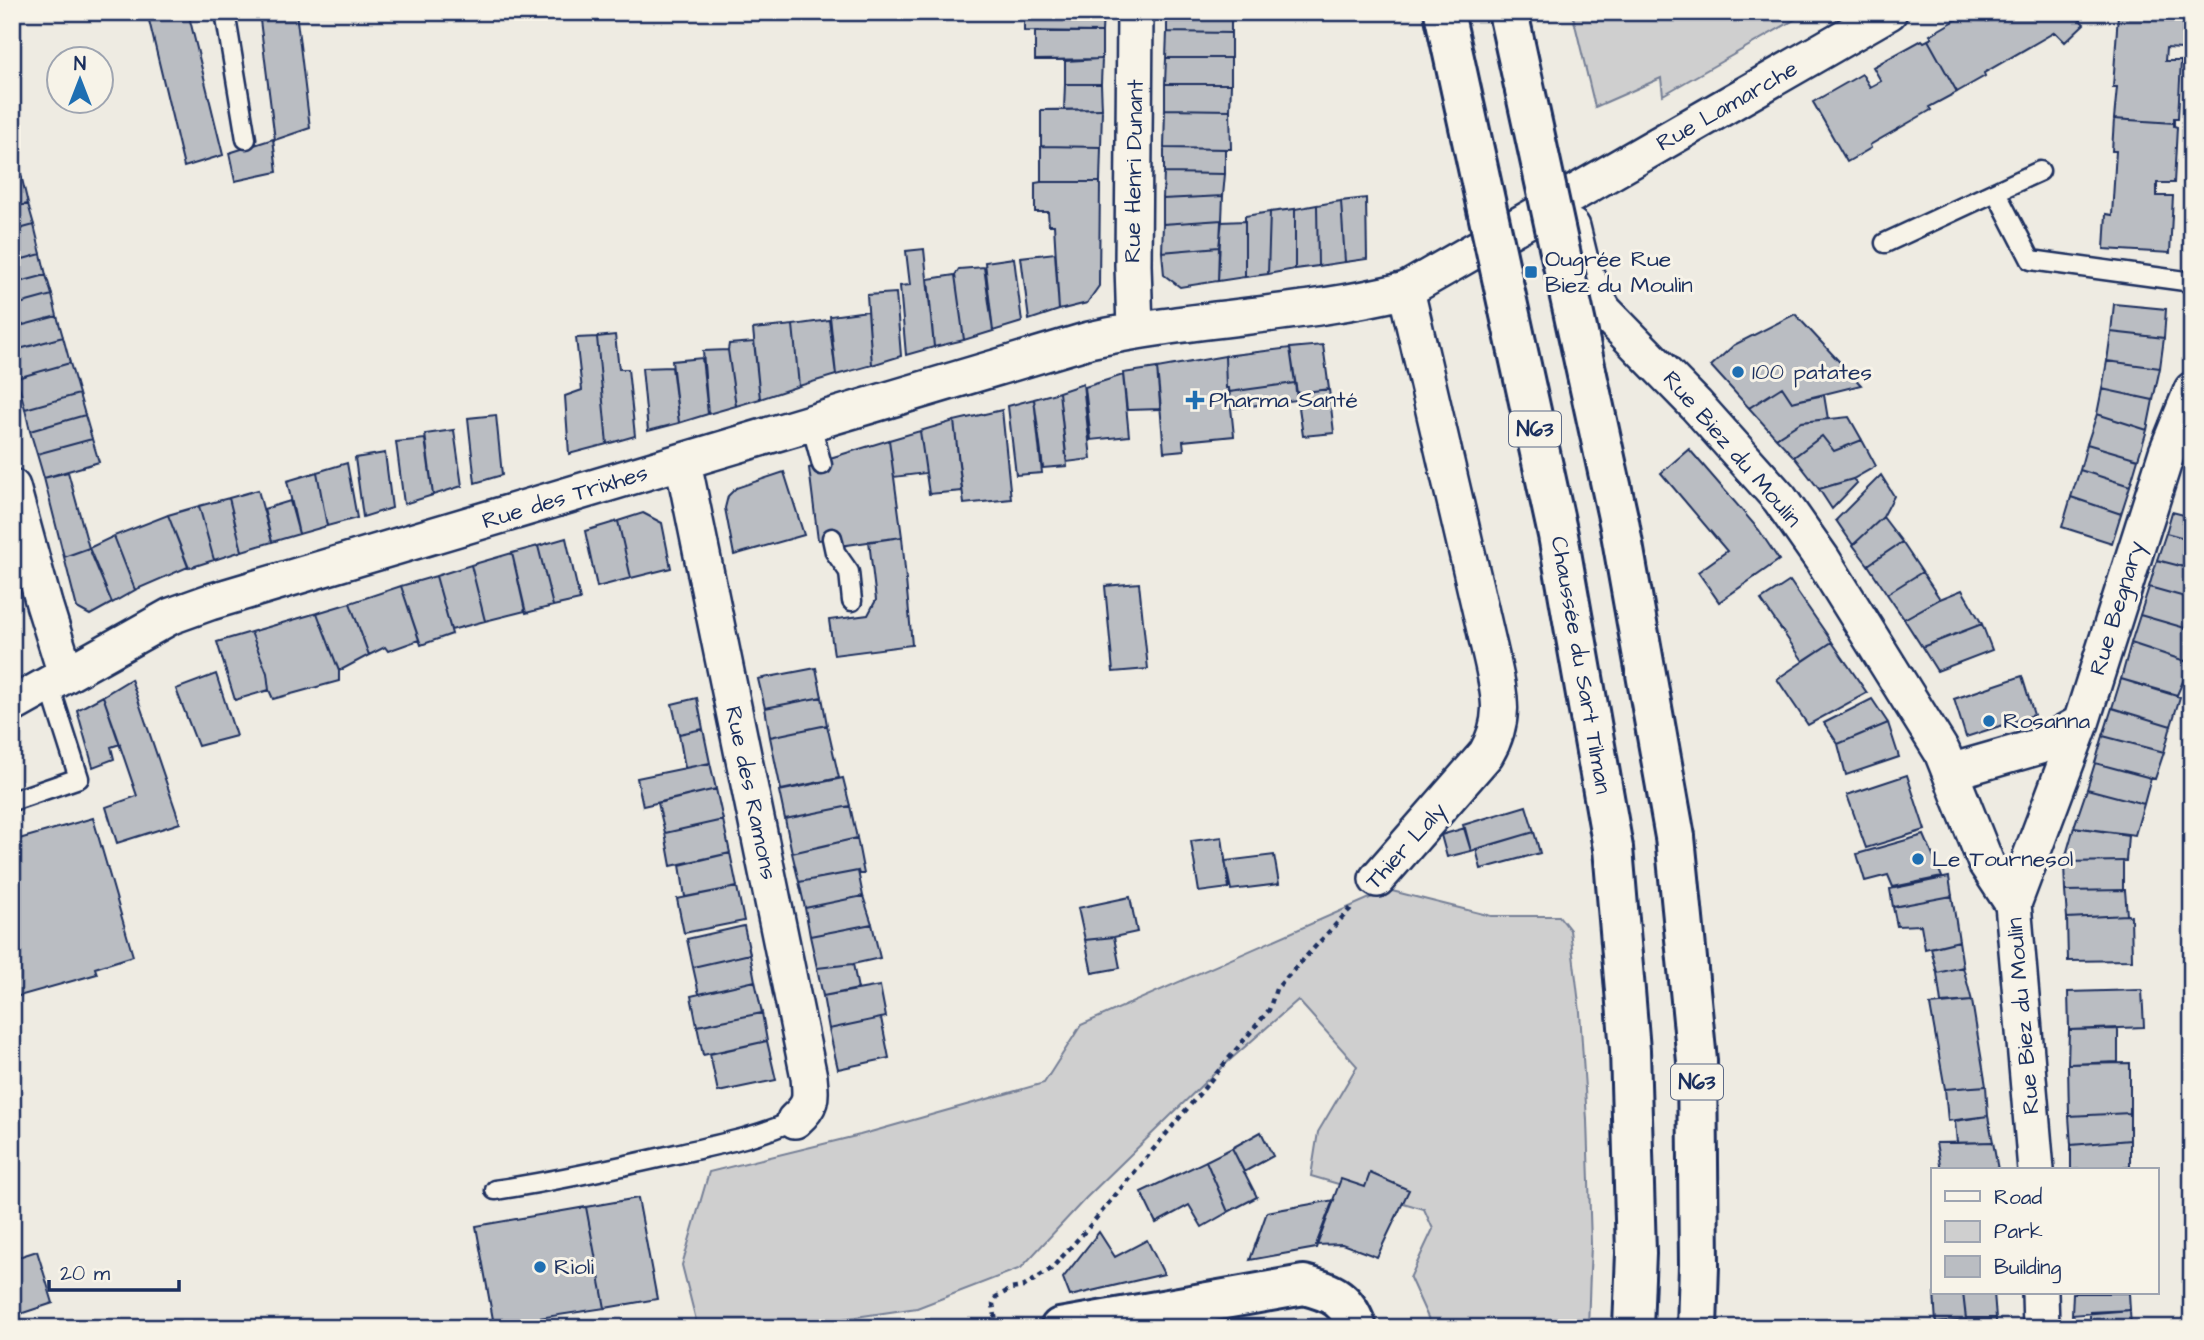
<svg xmlns="http://www.w3.org/2000/svg" width="2204" height="1340" font-family="'Architects Daughter',sans-serif">
<rect width="100%" height="100%" fill="#eeebe2"/>
<filter id="ink" filterUnits="userSpaceOnUse"><feTurbulence type="fractalNoise" baseFrequency=".0143" numOctaves="2"/><feDisplacementMap in="SourceGraphic" scale="14" xChannelSelector="R" yChannelSelector="G"/><feConvolveMatrix kernelMatrix="1 2 1 2 8 2 1 2 1" color-interpolation-filters="sRGB"/></filter>
<g filter="url(#ink)">
<path fill="#cfcfcf" stroke="#757f96" stroke-width="2" d="M1572,12H1808L1663,95L1661,78L1595,107Z
M1388,890L1491,916H1559L1570,930L1580,1012L1587,1120L1591,1244L1588,1328H1429L1430,1322L1410,1278L1433,1229L1424,1209L1311,1176L1318,1132L1357,1066L1298,1000L1205,1082L1086,1198L1021,1268L917,1308L781,1328H698L682,1265L709,1172L860,1135L1044,1083L1081,1025Z"/>
<path fill="#babdc2" stroke="#1b2f5e" stroke-width="2" d="M147,12H188L223,155L184,167Z
M259,12H296L310,128L275,140Z
M1024,12H1103L1102,32L1024,31Z
M1167,12H1231V33L1167,32Z
M1970,12H1983L1987,21L1998,15L1997,12H2072L2084,24L2065,42L2055,32L1984,73L1985,76L1957,92L1928,40L1932,38L1930,35Z
M2121,12H2184L2182,49L2166,48L2165,61H2181L2178,118H2174V123L2114,119L2117,87H2113L2118,14L2121,15Z
M1035,32H1102V59L1035,60Z
M1167,32L1231,33V58H1166Z
M1922,40L1924,42L1928,40L1957,92L1929,107L1931,110L1870,145L1871,148L1847,162L1813,102L1862,74L1870,87L1881,81L1873,67Z
M1166,58H1231V84H1165Z
M1102,59L1101,84H1065V61Z
M1065,84H1101L1102,109L1064,110Z
M1165,84H1231L1230,110L1165,109Z
M1102,109L1101,147L1041,146V110Z
M1165,109L1230,110L1231,149L1164,148Z
M2114,119L2174,123V126L2177,127L2174,183H2157V196H2173L2170,253L2104,249L2106,214L2112,215L2116,151H2112Z
M273,139L277,172L235,181L229,153Z
M1041,146L1101,147L1100,182H1041Z
M1164,148L1225,149V174L1164,173Z
M16,155L22,179L12,181V156Z
M1164,173L1225,174L1223,196L1163,199Z
M22,179L28,204L12,207V181Z
M1041,182H1100L1099,286L1087,303L1059,310L1054,225H1049L1048,212H1035V183Z
M1223,196L1222,220L1163,224V199Z
M1366,198L1367,259L1345,262L1341,201Z
M1341,201L1345,262L1318,266L1317,205Z
M28,204L34,225L12,231V207Z
M1317,205L1318,266L1295,269V209Z
M1295,209V269L1268,274L1270,212Z
M1270,212L1268,274L1245,277V216Z
M1222,220L1219,247L1162,252L1163,224Z
M1245,221V277L1218,281L1221,222Z
M34,225L41,254L12,262V231Z
M1219,247L1218,281L1180,287L1164,275L1162,252Z
M924,249L934,347L906,355L900,286L910,285L906,251Z
M1055,253L1059,310L1029,320L1021,257Z
M41,254L46,275L12,284V262Z
M1014,258L1022,322L993,331L985,262Z
M984,267L993,331L964,340L955,275L959,269Z
M46,275L52,295L12,306V284Z
M955,275L964,340L934,347L928,279Z
M896,293L901,356L872,365L867,295Z
M52,295L57,316L12,328V306Z
M2114,304L2166,309L2164,338L2111,332Z
M868,311L872,365L836,375L830,316Z
M1795,314L1861,385L1792,402L1782,387L1749,408L1711,366L1734,345Z
M57,316L63,337L12,351V328Z
M829,320L836,375L799,386L793,325Z
M793,325L799,386L760,399L753,329Z
M2111,332L2164,338L2160,368L2107,361Z
M615,335L619,369H628L635,436L607,444L597,337Z
M63,337L70,363L17,378L12,351Z
M597,337L607,444L569,454L565,396L582,390L576,338Z
M754,342L760,399L736,406L728,350L729,344Z
M1323,345L1329,389L1297,393L1290,348Z
M1290,348L1295,383L1229,392V388H1226L1225,356Z
M728,350L736,406L708,414L703,351Z
M1225,356L1226,388H1229L1234,436L1183,441L1184,450L1164,452L1157,368Z
M702,358L708,414L679,423L672,361Z
M2107,361L2160,368L2153,400L2102,389Z
M70,363L79,394L25,409L17,378Z
M672,367L679,423L648,431L642,368Z
M1157,368L1161,409L1127,410L1123,373Z
M1123,375L1129,436L1091,440L1085,387Z
M1295,383L1297,400L1234,408L1229,392Z
M1083,384L1091,459L1067,462L1059,392Z
M1782,387L1792,402L1824,395L1828,419L1801,422L1776,438L1749,408Z
M1329,389L1334,433L1303,436L1297,393Z
M2102,389L2153,400L2147,430L2097,414Z
M1059,392L1067,466L1043,468L1034,399Z
M79,394L85,415L30,431L25,409Z
M1034,399L1042,473L1016,475L1008,406Z
M1002,410L1011,499L964,504L954,421Z
M2097,414L2147,430L2138,459L2087,444Z
M85,415L92,439L37,454L30,431Z
M496,415L502,475L475,483L468,418Z
M1849,417L1862,440L1834,451L1822,436L1794,457L1776,438L1801,422Z
M954,421L962,491L929,494L920,431Z
M454,430L462,486L433,495L425,434Z
M920,431L926,473L894,477L889,440Z
M1822,436L1834,451L1862,440L1876,466L1853,479L1819,489L1794,457Z
M92,439L99,462L44,478L37,454Z
M425,439L433,495L404,504L396,442Z
M889,440L902,537L840,546L839,538L818,540L809,468L831,462L830,458Z
M2087,444L2138,459L2130,486L2080,470Z
M1689,449L1759,530L1779,560L1719,602L1698,572L1727,551L1661,473Z
M385,453L392,508L363,517L355,458Z
M347,463L357,518L327,526L317,472Z
M2080,470L2130,486L2121,514L2071,497Z
M68,472L89,548L64,557L44,478Z
M317,472L327,526L299,534L287,481Z
M784,472L804,535L734,555L725,508L728,496L736,488Z
M1881,475L1894,496L1883,517L1853,545L1836,520Z
M1853,479L1857,483L1832,509L1819,489Z
M258,490L272,542L242,551L229,498Z
M2071,497L2121,514L2112,543L2062,527Z
M229,498L242,551L214,560L199,506Z
M290,501L299,534L272,542L264,509Z
M199,506L214,560L189,568L168,515Z
M2172,512L2192,517V540L2166,533Z
M643,513L662,523L671,568L631,578L618,521Z
M168,515L188,567L135,590L114,536Z
M1883,517L1902,542L1868,565L1853,545Z
M618,521L631,578L597,587L585,531Z
M2166,533L2192,540V569L2157,560Z
M114,536L135,590L112,603L89,548Z
M902,537L912,645L834,655L829,620L868,615L876,600L869,541Z
M566,538L580,600L553,606L538,546Z
M1902,542L1922,572L1887,594L1868,565Z
M538,546L553,606L526,613L512,553Z
M89,548L112,603L90,615L77,608L64,557Z
M512,553L525,611L485,621L471,565Z
M2157,560L2192,569V599L2149,587Z
M471,565L485,621L451,630L436,576Z
M1922,572L1940,599L1904,619L1887,594Z
M436,576L452,634L421,645L401,586Z
M1790,581L1832,642L1803,661L1761,600Z
M1139,583L1148,669L1113,672L1105,586Z
M401,586L419,640L388,651L385,647L369,655L350,603Z
M2149,587L2192,599V630L2140,615Z
M1962,590L1982,624L1922,647L1904,619L1940,599Z
M350,603L369,655L339,671L317,613Z
M12,609L15,619L12,621L17,637L12,647Z
M317,613L339,671V681L273,699L269,690L267,673L251,632Z
M2140,615L2192,630L2191,663L2131,643Z
M1982,624L1992,650L1937,671L1922,647Z
M251,632L267,673L269,690L235,700L217,642Z
M1832,642L1867,693L1808,725L1777,679Z
M2131,643L2191,663L2177,695L2121,679Z
M816,668L822,697L765,708L758,679Z
M216,674L236,736L198,746L176,689Z
M2022,676L2034,715L1966,737L1954,699Z
M131,679L180,823L117,843L106,807L137,796L103,696Z
M2121,679L2180,697L2171,726L2112,708Z
M103,696L120,744L111,747L114,759L93,767L77,710Z
M822,697L827,725L770,737L765,708Z
M697,698L703,729L679,734L672,704Z
M1872,699L1888,723L1838,744L1824,723Z
M2112,708L2171,726L2164,752L2103,736Z
M1888,723L1899,757L1846,775L1838,744Z
M827,725L839,778L781,790L770,737Z
M703,729L710,763L685,768L679,734Z
M2103,736L2164,752L2155,779L2095,763Z
M710,763L716,789L643,806L637,778Z
M2095,763L2151,778L2144,804L2087,789Z
M1907,775L1925,830L1866,848L1847,795Z
M843,778L850,806L785,819L779,791Z
M716,789L723,820L665,833L658,803Z
M2087,789L2144,804L2135,835L2074,827Z
M850,806L857,838L792,853L785,819Z
M1526,806L1534,832L1471,851L1463,825Z
M93,818L133,956L95,968L97,974L12,998V841Z
M723,820L730,853L671,866L665,833Z
M2074,827L2128,835L2126,861L2064,862Z
M1465,828L1471,851L1447,857L1441,835Z
M1534,832L1540,853L1481,869L1476,849Z
M1924,835L1942,877L1893,887L1888,875L1865,881L1857,854Z
M1222,837L1229,888L1199,892L1191,841Z
M857,838L864,874H859L858,871L799,882L792,853Z
M730,853L737,887L685,897L680,865Z
M1274,855L1279,884L1231,890L1225,861Z
M2123,861V890L2065,891L2064,862Z
M858,871L863,896L805,908L799,882Z
M1949,877L1952,896L1893,907L1890,889Z
M737,887L744,921L684,933L677,899Z
M2125,890L2127,915L2067,918L2065,891Z
M863,896L872,924L810,936L805,908Z
M1952,896L1959,941L1925,949L1921,925L1897,926L1893,907Z
M1130,897L1137,932L1114,937L1085,940L1078,908Z
M2127,915L2131,916L2132,960L2068,961L2067,918Z
M872,924L880,958L853,964L817,968L810,936Z
M744,926L750,954L693,967L687,939Z
M1114,937L1120,968L1092,973L1085,940Z
M1959,941L1963,967L1937,973L1931,948Z
M750,954L755,981L699,994L693,967Z
M853,964L858,989L823,996L817,968Z
M1963,967L1972,1001L1941,1003L1937,973Z
M755,981L762,1013L697,1026L691,996Z
M880,986L886,1017L829,1029L823,996Z
M2142,990L2144,1027L2069,1030L2068,992Z
M1972,1001L1986,1086L1945,1089L1930,1005Z
M762,1013L767,1041L703,1055L697,1026Z
M881,1018L889,1058L838,1069L829,1029Z
M2118,1029V1062L2068,1064L2069,1030Z
M767,1041L776,1080L718,1092L710,1054Z
M2130,1063V1113L2069,1116L2068,1064Z
M1986,1086L1988,1116L1948,1121L1945,1089Z
M2130,1113V1140L2071,1145L2069,1116Z
M1988,1116L1993,1142L1957,1143L1955,1121Z
M1261,1132L1273,1156L1244,1172L1232,1148Z
M2130,1140V1167L2071,1170V1145Z
M1993,1142L1998,1170H1941L1936,1143Z
M1232,1148L1257,1197L1228,1212L1206,1161Z
M1206,1161L1228,1212L1202,1227L1189,1205L1156,1223L1141,1192Z
M2130,1167V1170H2088Z
M1370,1173L1409,1190L1377,1257L1342,1244L1316,1245L1341,1179L1365,1187Z
M638,1198L657,1299L605,1308L586,1207Z
M1334,1200L1316,1248L1250,1260L1267,1212Z
M586,1207L605,1308L494,1325L476,1226Z
M1099,1232L1115,1257L1147,1240L1164,1274L1070,1296L1063,1278Z
M37,1251L53,1303L17,1315L12,1297V1259Z
M1934,1293H1963L1966,1320L1936,1323Z
M1963,1293H1994L1996,1318H1966Z
M2073,1293H2129L2130,1310L2072,1315Z
M12,1297L17,1315L12,1316Z
M2130,1310L2131,1328H2090V1312Z
M1966,1318H1996V1328H1966Z"/>
<g fill="none" stroke-linecap="round" stroke-linejoin="round">
<defs>
<path id="service" d="M225,12L246,139
M1996,192L2031,260L2192,282
M1885,243L2040,171
M811,424L822,465
M832,538L835,552L849,572L852,601
M12,801L79,778L49,684
M495,1190C556,1181 615,1168 676,1154C716,1145 758,1137 795,1120"/>
<path id="minor" d="M1572,227L1581,264L1593,292L1604,311L1696,405L1780,499L1822,559L1942,752L1986,863L2013,904L2036,1170
M1135,330L1133,265L1135,12
M683,462L809,1077C811,1099 812,1105 795,1120
M12,487L44,604L66,674
M12,705L171,616L210,602L1089,340C1194,317 1302,316 1406,290L1889,12
M1950,772L2040,746L2081,723
M1377,879L1486,754C1506,720 1500,696 1492,660L1406,290
M2013,904L2081,723L2167,452L2192,390
M2040,1293L2041,1328"/>
<path id="tertiary" d="M1060,1328L1304,1285C1334,1293 1346,1298 1357,1328"/>
<path id="trunk" d="M1675,837L1697,1061L1699,1265L1697,1328
M1613,848L1630,1050L1636,1253L1633,1328"/>
</defs>
<use href="#service" stroke="#1b2f5e" stroke-width="23"/>
<use href="#minor" stroke="#1b2f5e" stroke-width="40"/>
<use href="#tertiary" stroke="#1b2f5e" stroke-width="44"/>
<use href="#trunk" stroke="#1b2f5e" stroke-width="44"/>
<path stroke="#1b2f5e" stroke-width="4.5" stroke-dasharray="5 5" stroke-linecap="butt" d="M997,1328L993,1304L996,1297L1011,1289L1023,1287L1051,1269L1088,1228L1269,1010L1276,989L1351,908"/>
<use href="#service" stroke="#f7f3e8" stroke-width="18"/>
<use href="#minor" stroke="#f7f3e8" stroke-width="35"/>
<use href="#tertiary" stroke="#f7f3e8" stroke-width="38"/>
<use href="#trunk" stroke="#f7f3e8" stroke-width="38"/>
<defs>
<path id="trunk-bridge" d="M1444,12L1558,535L1613,848
M1508,12L1619,522L1675,837"/>
</defs>
<use href="#trunk-bridge" stroke="#1b2f5e" stroke-width="44" stroke-linecap="butt"/>
<use href="#trunk-bridge" stroke="#f7f3e8" stroke-width="38"/>
</g>
</g>
<g fill="#1f6fb2" stroke="#f7f3e8" stroke-width="2.5">
<rect x="1524" y="265" width="14" height="14" rx="3.5"/>
<circle cx="1738" cy="372" r="7"/>
<path d="M1191.5 389.5h7v7h7v7h-7v7h-7v-7h-7v-7h7z"/>
<circle cx="1989" cy="721" r="7"/>
<circle cx="1918" cy="859" r="7"/>
<circle cx="540" cy="1267" r="7"/>
</g>
<g text-anchor="middle" dominant-baseline="central" stroke-width="6" stroke-linejoin="round" paint-order="stroke">
<g fill="#f7f3e8" stroke="#5d6a87" stroke-width="2">
<rect x="1509" y="411.5" width="52" height="35" rx="5"/>
<rect x="1671" y="1064.5" width="52" height="35" rx="5"/>
</g>
<g font-size="21" font-weight="bold" fill="#1b2f5e">
<text x="1535" y="429">N63</text>
<text x="1697" y="1082">N63</text>
</g>
<g font-size="23" fill="#1b2f5e" stroke="#f7f3e8">
<text transform="translate(1727 106) rotate(-30)">Rue Lamarche</text>
<text transform="translate(1134 171) rotate(-89)">Rue Henri Dunant</text>
<text transform="translate(1732 449) rotate(49)">Rue Biez du Moulin</text>
<text transform="translate(565 497) rotate(-17)">Rue des Trixhes</text>
<text transform="translate(2117 608) rotate(-73)">Rue Begnary</text>
<text transform="translate(1581 665) rotate(80)">Chaussée du Sart Tilman</text>
<text transform="translate(751 793) rotate(78)">Rue des Ramons</text>
<text transform="translate(1406 846) rotate(-48)">Thier Laly</text>
<text transform="translate(2023 1016) rotate(-95)">Rue Biez du Moulin</text>
</g>
<g font-size="23" fill="#1b2f5e" stroke="#f7f3e8" text-anchor="start">
<text x="1545" y="259">Ougrée Rue<tspan x="1545" dy="26">Biez du Moulin</tspan></text>
<text x="1752" y="372">100 patates</text>
<text x="1209" y="400">Pharma Santé</text>
<text x="2003" y="721">Rosanna</text>
<text x="1932" y="859">Le Tournesol</text>
<text x="554" y="1267">Rioli</text>
</g>
</g>
<rect width="2204" height="1340" fill="none" stroke="#f7f3e8" stroke-width="42"/>
<rect x="21" y="21" width="2162" height="1298" fill="none" stroke="#1b2f5e" stroke-width="2.5" filter="url(#ink)"/>
<rect x="1931" y="1168" width="228" height="126" fill="#f7f3e8" stroke="#9fa5b1" stroke-width="2"/>
<rect x="1945" y="1191" width="35" height="10" fill="#f7f3e8" stroke="#9fa5b1" stroke-width="2"/>
<text x="1994" y="1204" font-size="21" fill="#1b2f5e">Road</text>
<rect x="1945" y="1221" width="35" height="21" fill="#cfcfcf" stroke="#9fa5b1" stroke-width="2"/>
<text x="1994" y="1238" font-size="21" fill="#1b2f5e">Park</text>
<rect x="1945" y="1256" width="35" height="21" fill="#babdc2" stroke="#9fa5b1" stroke-width="2"/>
<text x="1994" y="1274" font-size="21" fill="#1b2f5e">Building</text>
<g transform="translate(80 80)"><circle r="33" fill="#f7f3e8" stroke="#9fa5b1" stroke-width="2"/>
<path d="M0-5L12 26L0 18L-12 26Z" fill="#1f6fb2"/>
<text y="-10" font-size="19" font-weight="bold" text-anchor="middle" fill="#1b2f5e">N</text>
</g>
<path d="M49 1280v10h130v-10" fill="none" stroke="#1b2f5e" stroke-width="3.5"/>
<text x="60" y="1280" font-size="21" fill="#1b2f5e" stroke="#f7f3e8" stroke-width="5" paint-order="stroke">20 m</text>
</svg>
